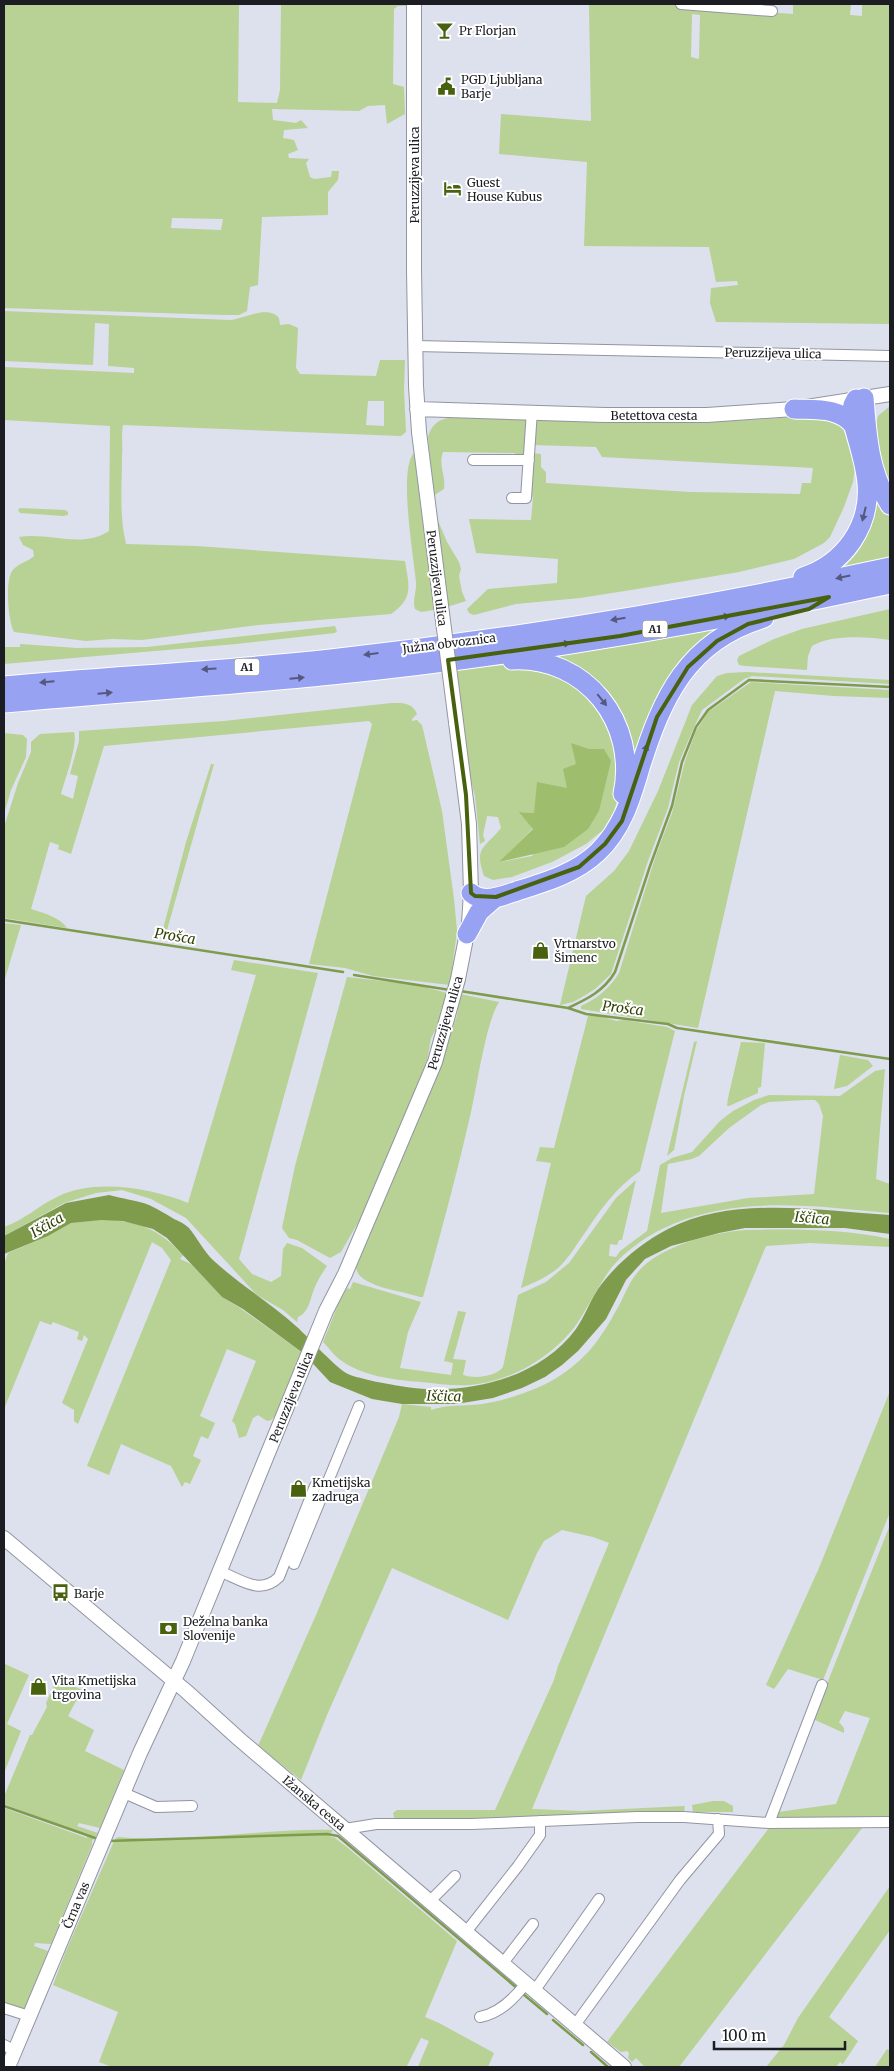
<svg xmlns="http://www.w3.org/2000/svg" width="894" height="2071" font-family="Merriweather,serif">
<rect width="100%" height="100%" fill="#dde0ed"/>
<path fill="#b8d194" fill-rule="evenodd" d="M4,4H239L238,102L277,103L280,90L281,4H405L406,6H398L394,9L393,84L404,87L405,114L387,124L385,105L368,106L359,111L272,109L273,120L296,123L301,120L308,128L284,130L283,138L294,140L298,150L288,154L289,158L309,159L306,163L310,177L314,179L331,177L332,171H339L338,180L328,192V215L262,217L258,285L250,287L247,311L239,315H224L4,308ZM172,218L223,219L221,230L171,228Z
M589,4H660L793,14V4H851L850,15L862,16V4H890V324L716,322L710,303L711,288L738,285L737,281L716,282L709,247L584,246L587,162L499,154L501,114L591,121ZM692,14L700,15L699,59L691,57Z
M4,311L230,320C245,318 268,305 279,318L280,325L289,324L298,328L296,368L300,374L376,376L380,360H405L404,390L406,432L401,436L123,425C121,435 123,446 122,456C122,487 119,514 126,544L196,546L405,561C409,586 414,598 391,614L258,625L142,640L112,639L86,641L14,632C8,621 5,582 12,571C18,563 28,562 34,556L33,550L23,545L19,537C48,532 83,549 109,531L110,426L4,420V367L134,373V368L108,366L109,324L95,323L93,365L4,361ZM368,401H384V426L366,425Z
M890,406V487L886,479L885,472L881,468L875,429L878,416Z
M448,418H521L525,420L528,423L526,455L517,458L515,453L443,452C438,466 446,474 444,489L433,496L428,437C431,426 437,420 448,418Z
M539,418L697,423L781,418H817L838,423L843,428L855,467L853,482L844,507L830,537L824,543L794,559L739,572L631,590L580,598L516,604L474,615L469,613L467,609L488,589L557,583L558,559L476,553L469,519L531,520L533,498L529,484L532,453L541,454V467L546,472V483L690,492L800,494L802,483H811L813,468L602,457L596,447L533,445V421Z
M414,453L434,610L421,612L415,609C412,600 417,591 416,582C414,558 398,469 414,453Z
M873,490L890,517V558L844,567C869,544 873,523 873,490Z
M20,508L65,510L68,512V515L63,516L20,513L18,510Z
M436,516L447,542L459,562L461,569L459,576L462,592L466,601L447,607Z
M890,609V640C868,637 832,634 812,646L808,656L807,670L745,666L739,665L737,660L739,656L774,639L802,629Z
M335,626L337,631L335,633L236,644L4,664V647H20V644L77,648L147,647Z
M723,627L698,651L634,776L622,729L551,656Z
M515,664L560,674L609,717L622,785L614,811L603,830L586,844L552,862L512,877L493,880L484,876C474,847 484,849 501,828L498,817L487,816L483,835L485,841L480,844L475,796L466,761L456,670ZM589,749H604L532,856L500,862L533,828L520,812L534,813L567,788L577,764Z
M747,672L890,680V684L752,676L744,679L702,710L695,725L679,762L668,808L648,861L611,974L595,989L582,997L573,1002L560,1005L586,896L614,871L629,851L658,791L692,705L717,676L727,673Z
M751,682L890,690V698L834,696L775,691L698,1028L581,1009V1006C598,998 609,989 619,973L656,855L672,813L685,761L696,731L708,712Z
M392,703C402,703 412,702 417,714L412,719V721L417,720L422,725L442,811L454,899L457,931L450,985L373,976L345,968L309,964L372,724L369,721L104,746L71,854L58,849L59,845L50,842L31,909C43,913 60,917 67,928L4,918V827L18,783L31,752V742L40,734L74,732C78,746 65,778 61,794L73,799L78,776L70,774L79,741V731L224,721Z
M4,733L23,735L27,739L26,757L11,790L4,814Z
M211,764H214L167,930L163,929L186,842Z
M4,923L21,925L4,982Z
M234,960L318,973L239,1259L252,1274L271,1282L281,1276L283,1249L287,1243L302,1248L327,1266C323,1272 318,1279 315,1287C310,1297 310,1312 298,1317L297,1322L283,1310L257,1295L186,1218L151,1199L122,1190L96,1193L64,1203L4,1236V1227C26,1219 38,1206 57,1197C94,1178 151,1188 188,1203L256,975L231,970Z
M347,977L417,985L447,993L443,1016L431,1038L427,1061L363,1214L341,1252L330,1258L297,1240L289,1238L282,1228L295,1166Z
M460,994L499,1002C486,1022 477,1086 471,1112C457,1174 440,1236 423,1297H420C404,1291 357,1287 356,1267L371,1225L449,1040L457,1015Z
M588,1016H600L616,1021L624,1020L667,1027L675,1031L640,1171C615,1188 599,1212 582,1237C575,1247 568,1259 558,1268C547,1277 534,1283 521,1288L551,1163L536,1161L540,1147L554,1148Z
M697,1041L684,1096L674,1150L667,1156L694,1042Z
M741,1042L765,1043L761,1087L758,1088V1093L729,1106H727L728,1098Z
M840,1055L868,1060L873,1066L847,1086L834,1089Z
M885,1069L876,1179L890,1184V1213C820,1207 741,1195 673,1224C651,1233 628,1248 612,1267C599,1284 590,1304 578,1322C556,1354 517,1378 478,1384C460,1387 440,1384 421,1382C394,1380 361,1376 339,1359C333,1354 328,1347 323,1342L340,1300L347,1288L350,1289L353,1282L421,1302L408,1332L400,1368L451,1375L453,1363L444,1361L458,1311L466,1312L453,1359L466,1360L463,1375C475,1379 495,1377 503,1367L518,1295L546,1282L569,1263L616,1198L636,1180L622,1240H619L617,1245L610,1244L609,1256L616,1257L620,1251L647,1231L660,1165L672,1158L692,1152L720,1121L733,1111L754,1100L769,1095L840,1096L875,1071ZM805,1100H815L819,1104L823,1116L814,1194L748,1198L661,1213L668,1164L692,1159L699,1156L729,1128L761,1105L769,1102Z
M105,1219C142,1223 157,1228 183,1255L180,1259L191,1264L222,1297L240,1308L303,1353L277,1414L271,1420L267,1421L258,1415L253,1418L246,1436L239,1438L235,1424L232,1421L256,1361L227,1349L200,1416L215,1423L208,1439L201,1436L193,1456L201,1460L190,1484L185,1482L182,1487L171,1466L121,1444L109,1475L87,1466L171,1260L162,1248L152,1242L78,1424L74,1421V1410L62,1403L88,1339L84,1335L82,1341L77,1339L79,1332L53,1322L51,1325L40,1321L4,1409V1264L8,1253L48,1236L71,1223Z
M745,1230C793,1229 843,1229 890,1239V1247L810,1243L766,1246L532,1809L582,1811L685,1806L684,1812L433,1822L395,1821L393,1813L397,1810H495L554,1680L558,1666L609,1543L593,1537L562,1530L544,1541L537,1553L508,1620L392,1568L327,1715L301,1780L258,1746L316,1615L399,1417L402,1404L431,1407V1410C445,1405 458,1406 472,1405C500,1403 539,1390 561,1375C589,1356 601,1338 617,1309C624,1297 628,1284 637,1273C659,1246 711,1233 745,1230Z
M890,1391V1512L823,1680L788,1669L774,1689L766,1685L819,1568Z
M890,1525V1817H776L778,1812L836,1804L870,1718L845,1711L839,1722L844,1728V1733L813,1719Z
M5,1664L29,1675L7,1724L21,1731L4,1773V1668Z
M57,1679L82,1690L68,1716L94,1730L85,1751L124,1770L100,1828L79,1823L77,1826L98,1833L92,1841V1845L51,1944L35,1943L34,1946L48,1951L24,2010L4,2002V1808L87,1838V1836L4,1804V1794H5L30,1735H32L47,1707L46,1703Z
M713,1801H724L733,1806V1812H693L692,1805Z
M769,1828H862L679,2067H645L636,2058L632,2062L628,2058L629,2053L627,2051L621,2052L607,2042Z
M333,1830L329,1836L335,1838L348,1848L457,1941L425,2017L439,2023L494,2053L488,2067H418L429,2041L421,2038L407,2066L411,2067H112L99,2062L118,2012L53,1985L66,1951L115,1839L118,1837C190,1844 260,1828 333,1830Z
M890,1886V1930L829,2017L858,2041L843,2064L840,2062L836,2067H766L784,2045L798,2018Z
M887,2049L890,2051V2067H875Z"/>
<path fill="#9fbe6d" d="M571,743L589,749H604L611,761L599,811L588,829L564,847L499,862L533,829L519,812L534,813L537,782L567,788L563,769L576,764Z"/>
<path fill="#7e9c4c" d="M109,1195C122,1199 137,1200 149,1205C158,1209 166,1214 174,1219C179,1221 185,1224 189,1228C198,1239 204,1252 214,1261C240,1285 271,1303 297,1327C308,1337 337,1369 348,1374C359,1379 392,1385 406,1387C466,1396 539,1379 576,1329C585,1316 590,1301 598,1289C616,1264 641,1243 668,1229C735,1195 818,1211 890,1215V1234L845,1228H745L719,1233L671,1246L645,1259L634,1271L626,1280L606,1319L578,1351L562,1365L545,1377L522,1388L493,1398L456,1404H402L372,1399L330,1382L303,1353L243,1309L222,1297L167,1238L153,1229L123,1221L101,1220L71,1223L48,1236L4,1254V1236L66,1203Z"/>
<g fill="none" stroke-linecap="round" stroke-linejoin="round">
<path stroke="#7e9c4c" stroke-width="2.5" d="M4,920L343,972
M354,975L450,990
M460,991L568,1008L586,1014L668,1024L677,1028L890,1059
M568,1008C587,999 604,991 615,972L650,866L672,806L682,762L696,727L708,710L749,680L890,687
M4,1806L98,1839
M108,1841L327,1834L338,1836L518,1989
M523,1994L547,2014
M553,2020L583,2045
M591,2052L608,2067"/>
<defs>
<path id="street" d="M681,4L772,11
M415,346L890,356
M473,460H529
M512,498H526L532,411
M294,1564L359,1406
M219,1571C240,1579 260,1596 279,1577L315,1486
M124,1793L156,1807L192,1806
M769,1823L822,1685
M345,1829L376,1824H472L637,1817H684L769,1823L890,1822
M430,1901L455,1876
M466,1932L518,1866L540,1835V1821
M503,1963L533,1924
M535,1990L599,1899
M4,2008L29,2016
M480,2017C500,2013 514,1999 526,1983
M575,2025L680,1880L719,1834L718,1819
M4,2045L15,2051"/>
<path id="secondary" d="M414,4V271L416,386L419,432L438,582
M417,409L605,415H707L794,409L890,394
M4,1538L186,1691L239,1739L624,2067
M8,2067L140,1753L183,1661L326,1311L345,1274L435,1062L458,979L469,923L471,893L469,824L456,722"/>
<path id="highway" d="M864,398C867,436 869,472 890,505
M794,409C816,410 840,407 854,426
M803,577C844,564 871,526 867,483C865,460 856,437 851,415L853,405L856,399
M512,660C586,656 638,723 623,794
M4,686C113,676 222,671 331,659C519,638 706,607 890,567
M4,703C113,693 222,686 331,675C519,656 706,624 890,584
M471,893C484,904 502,896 517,891C546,882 576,873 598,852C622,829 631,799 640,768C662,698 687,641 764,618
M467,934L479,912L496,897"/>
</defs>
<use href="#street" stroke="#9295a1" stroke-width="12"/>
<use href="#secondary" stroke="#9295a1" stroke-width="16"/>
<use href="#highway" stroke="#fff" stroke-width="21"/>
<use href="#street" stroke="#fff" stroke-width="10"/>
<use href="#secondary" stroke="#fff" stroke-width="14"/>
<use href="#highway" stroke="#98a2f3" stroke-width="19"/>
<defs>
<path id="secondary-bridge" d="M438,582L456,722"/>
</defs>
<use href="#secondary-bridge" stroke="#9295a1" stroke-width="16" stroke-linecap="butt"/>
<use href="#secondary-bridge" stroke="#fff" stroke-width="14"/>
</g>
<defs><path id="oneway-solid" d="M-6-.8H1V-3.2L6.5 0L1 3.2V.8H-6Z" transform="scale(1.25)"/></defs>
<g fill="#545980">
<use href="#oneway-solid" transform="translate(864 514) rotate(104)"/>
<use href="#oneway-solid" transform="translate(843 577) rotate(168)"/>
<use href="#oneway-solid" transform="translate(723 617) rotate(-10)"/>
<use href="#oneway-solid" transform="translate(618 619) rotate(171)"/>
<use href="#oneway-solid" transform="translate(563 644) rotate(-8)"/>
<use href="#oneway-solid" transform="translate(371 654) rotate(173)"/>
<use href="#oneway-solid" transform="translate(209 669) rotate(176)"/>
<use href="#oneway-solid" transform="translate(297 678) rotate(-5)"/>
<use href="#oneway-solid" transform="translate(47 682) rotate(175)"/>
<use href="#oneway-solid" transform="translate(105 693) rotate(-5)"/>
<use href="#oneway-solid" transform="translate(602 700) rotate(51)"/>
<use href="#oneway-solid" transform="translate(645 751) rotate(-73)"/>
</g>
<path fill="none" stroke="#47610f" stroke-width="4" stroke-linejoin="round" d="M829,597L809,609L748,624L717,641L688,667L657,717L622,821L605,844L579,867L496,897L475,896L471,893L466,795L448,660L620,636Z"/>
<defs>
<symbol id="bar-bare" viewBox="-9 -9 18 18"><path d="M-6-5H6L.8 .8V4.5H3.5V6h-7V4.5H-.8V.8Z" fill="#47610f" stroke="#fff" stroke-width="2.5" paint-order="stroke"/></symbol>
<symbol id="civic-bare" viewBox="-9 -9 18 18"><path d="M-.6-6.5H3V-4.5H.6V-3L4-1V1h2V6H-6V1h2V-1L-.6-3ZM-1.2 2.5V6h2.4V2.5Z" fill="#47610f" stroke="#fff" stroke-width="2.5" paint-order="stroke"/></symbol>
<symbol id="hotel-bare" viewBox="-9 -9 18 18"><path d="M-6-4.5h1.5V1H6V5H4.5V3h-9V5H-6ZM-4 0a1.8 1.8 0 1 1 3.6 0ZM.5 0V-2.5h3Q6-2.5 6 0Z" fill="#47610f" stroke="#fff" stroke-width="2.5" paint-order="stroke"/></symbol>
<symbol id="shop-bare" viewBox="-9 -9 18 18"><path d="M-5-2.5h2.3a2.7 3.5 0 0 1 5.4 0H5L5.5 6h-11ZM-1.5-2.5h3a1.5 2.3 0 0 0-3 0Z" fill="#47610f" stroke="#fff" stroke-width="2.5" paint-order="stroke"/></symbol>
<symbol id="bus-bare" viewBox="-9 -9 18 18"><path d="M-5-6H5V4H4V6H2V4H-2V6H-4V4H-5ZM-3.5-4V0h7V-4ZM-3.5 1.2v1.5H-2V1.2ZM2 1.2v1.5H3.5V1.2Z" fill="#47610f" stroke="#fff" stroke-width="2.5" paint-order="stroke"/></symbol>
<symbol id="bank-bare" viewBox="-9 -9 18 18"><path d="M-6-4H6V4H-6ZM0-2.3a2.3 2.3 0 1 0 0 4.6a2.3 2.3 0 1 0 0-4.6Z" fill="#47610f" stroke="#fff" stroke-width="2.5" paint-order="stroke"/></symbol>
</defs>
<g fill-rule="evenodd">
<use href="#bar-bare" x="432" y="18" width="25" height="25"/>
<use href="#civic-bare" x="434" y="74" width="25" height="25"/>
<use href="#hotel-bare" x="440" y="176" width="25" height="25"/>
<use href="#shop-bare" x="528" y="938" width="25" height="25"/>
<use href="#shop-bare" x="286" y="1476" width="25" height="25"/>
<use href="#bus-bare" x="48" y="1580" width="25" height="25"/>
<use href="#bank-bare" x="156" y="1616" width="25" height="25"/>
<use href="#shop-bare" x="26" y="1674" width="25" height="25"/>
</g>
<g text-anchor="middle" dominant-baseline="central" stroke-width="4" stroke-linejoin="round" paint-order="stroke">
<g fill="#fff" stroke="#606164" stroke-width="1">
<rect x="642.5" y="620.5" width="25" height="17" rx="4"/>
<rect x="234.5" y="658.5" width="25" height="17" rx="4"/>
</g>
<g font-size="11" font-weight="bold" fill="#1c1d22">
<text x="655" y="629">A1</text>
<text x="247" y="667">A1</text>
</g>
<g font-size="12" fill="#1c1d22" stroke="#fff" text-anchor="start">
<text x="459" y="30">Pr Florjan</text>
<text x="461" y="79">PGD Ljubljana<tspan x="461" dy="14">Barje</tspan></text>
<text x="467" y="182">Guest<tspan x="467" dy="14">House Kubus</tspan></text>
<text x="554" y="943">Vrtnarstvo<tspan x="554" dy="14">Šimenc</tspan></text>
<text x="312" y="1482">Kmetijska<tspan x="312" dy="14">zadruga</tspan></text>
<text x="74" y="1593">Barje</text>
<text x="183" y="1621">Deželna banka<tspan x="183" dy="14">Slovenije</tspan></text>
<text x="52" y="1680">Vita Kmetijska<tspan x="52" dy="14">trgovina</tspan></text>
</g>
<g font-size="12" fill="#1c1d22" stroke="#fff">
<text transform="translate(414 175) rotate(-90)">Peruzzijeva ulica</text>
<text transform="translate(773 353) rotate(1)">Peruzzijeva ulica</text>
<text x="654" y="415">Betettova cesta</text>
<text transform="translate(437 578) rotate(83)">Peruzzijeva ulica</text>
<text transform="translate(449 643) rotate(-7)">Južna obvoznica</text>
<text transform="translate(445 1023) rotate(-74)">Peruzzijeva ulica</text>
<text transform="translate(291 1397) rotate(-68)">Peruzzijeva ulica</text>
<text transform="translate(314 1803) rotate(40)">Ižanska cesta</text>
<text transform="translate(76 1905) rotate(-67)">Črna vas</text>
</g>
<g font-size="14" font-style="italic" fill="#2f4204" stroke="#fff">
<text transform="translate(175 936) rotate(9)">Prošca</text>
<text transform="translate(623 1008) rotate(7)">Prošca</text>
<text transform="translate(812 1218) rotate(5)">Iščica</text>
<text transform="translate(47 1225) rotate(-30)">Iščica</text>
<text transform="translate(444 1396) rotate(2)">Iščica</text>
</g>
</g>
<rect width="894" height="2071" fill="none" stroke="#1c1d22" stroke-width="10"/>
<path d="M714 2041v8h131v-8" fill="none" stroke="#1c1d22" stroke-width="2.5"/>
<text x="722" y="2041" font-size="15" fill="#1c1d22" stroke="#ffffff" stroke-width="4" paint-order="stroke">100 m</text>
</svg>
